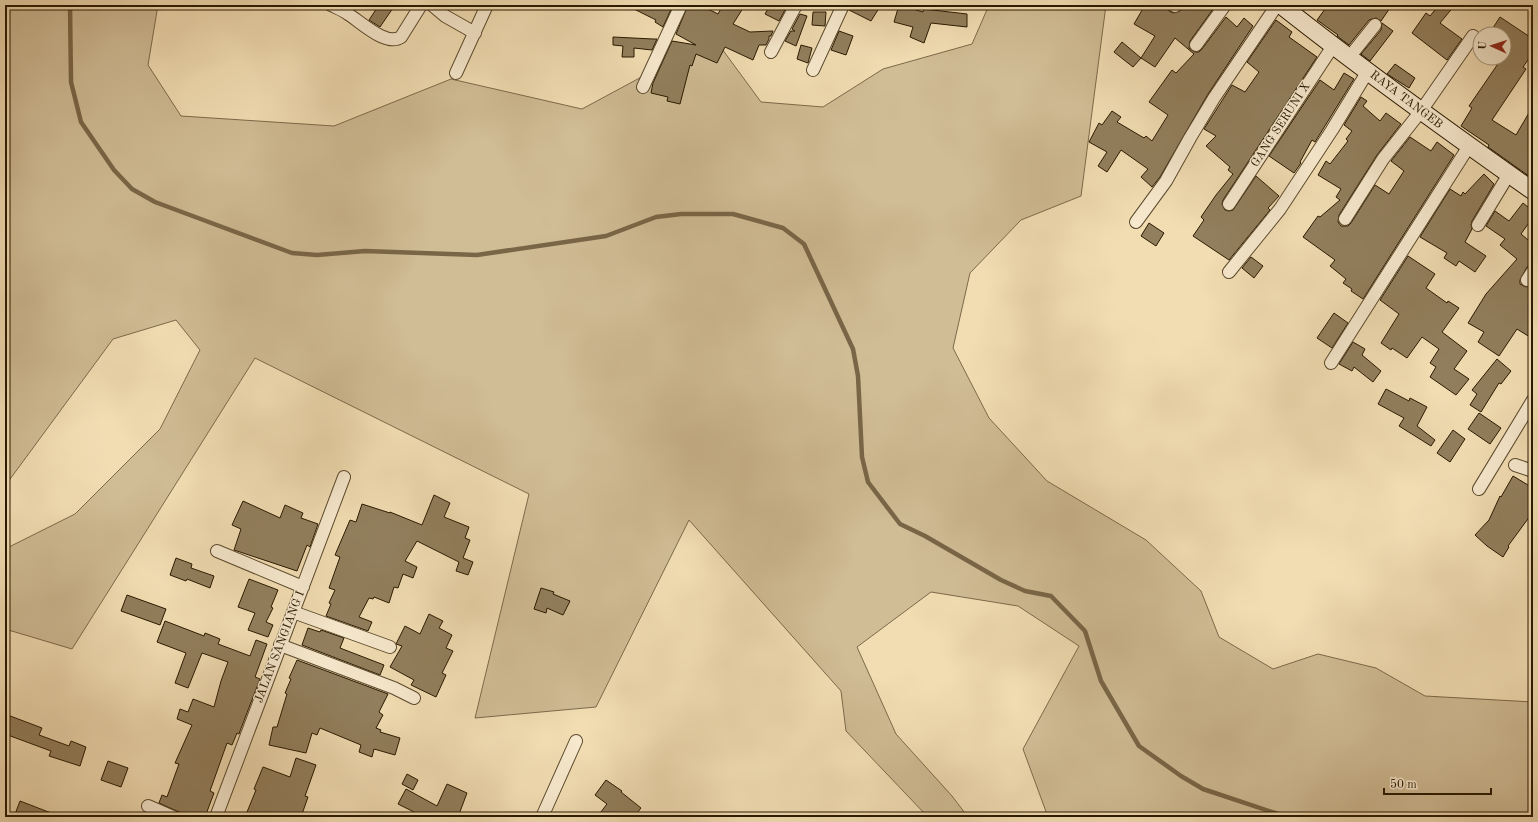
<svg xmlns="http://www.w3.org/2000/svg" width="1538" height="822" font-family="'Old Standard TT',serif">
<rect width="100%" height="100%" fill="#f2ddb3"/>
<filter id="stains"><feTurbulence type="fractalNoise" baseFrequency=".005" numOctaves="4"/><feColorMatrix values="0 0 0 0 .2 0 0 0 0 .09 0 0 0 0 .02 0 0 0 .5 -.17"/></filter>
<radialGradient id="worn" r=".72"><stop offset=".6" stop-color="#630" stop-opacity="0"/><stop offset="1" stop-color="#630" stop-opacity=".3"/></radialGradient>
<path fill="#d0bc95" stroke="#7c6a4a" d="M5,5H158L148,65L181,116L334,126L451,79L582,109L714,38L761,102L823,107L883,69L972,44L989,5H1106L1081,196L1021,220L970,273L953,348L989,418L1047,481L1146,540L1201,591L1219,637L1273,669L1318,654L1376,668L1425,696L1533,702V817H1048L1023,749L1079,646L1018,606L931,592L857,647L896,734L952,796L968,817H925L926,815L846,731L841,691L689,520L596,707L475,718L529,494L255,358L72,649L5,629V549L75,514L160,429L200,350L176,320L113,339L5,486Z"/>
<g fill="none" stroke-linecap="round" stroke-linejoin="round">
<path stroke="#796647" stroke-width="4.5" d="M70,5L71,82L81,122L114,170L132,189L155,202L292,253L317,255L365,251L477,255L606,236L656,217L681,214H733L783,228L804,244L853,349L858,376L862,457L868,482L900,524L925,536L1001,580L1025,591L1051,596L1085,631L1101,681L1139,746L1181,776L1203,789L1278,814L1292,817"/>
</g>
<path fill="#927f5d" stroke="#291900" d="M379,5H395L380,27L369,20Z
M626,5H673L663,27L655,22L656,20Z
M688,5H700L718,14L723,5H745L733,24L750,32L773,31L771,36H769V39L766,45H759L753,60L725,47L717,63L696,54L692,66L690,65L680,104L667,101L668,97L651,93L653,83L672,41L696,45L676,34Z
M770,5H781L786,8L779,21L765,14Z
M850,5H881L871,21L849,10Z
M899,5L923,12L924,9L967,14V27L931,23L924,43L910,37L913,27L894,22Z
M1145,5H1168L1169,11L1173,13L1180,11L1183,5H1216L1190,41L1189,48L1195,52H1199L1202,49L1226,17L1237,27L1244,18L1253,26L1208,94L1160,177L1152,187L1141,177L1148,169L1121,150L1107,172L1098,166L1107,152L1089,142L1099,123L1102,125L1112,111L1121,117L1117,122L1144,138L1146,136L1152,141L1168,115L1149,102L1172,70L1176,73L1194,54L1175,38L1155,67L1141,58L1155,36L1134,24Z
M1328,5H1392L1381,21L1376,18L1369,20L1349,45L1337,36L1338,35L1317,20Z
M1439,5H1455L1440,23L1462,39L1447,60L1412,33L1426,13L1430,16Z
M813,12H826L825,26L812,25Z
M800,14L807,16L796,46L785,41L791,31H795L792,29Z
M1500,17L1533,39V53L1523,67L1526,69L1492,120L1516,135L1533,106V179L1488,147L1489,145L1461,126L1472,108L1469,106L1502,58H1504V34H1489Z
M1276,20L1292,32L1289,37L1317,57L1223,200L1222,204L1225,210L1229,211L1233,210L1256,176L1279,196L1268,208L1270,210L1229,260L1193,236L1204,220L1201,217L1216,195L1233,174L1228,170L1230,167L1206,146L1216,136L1204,129L1232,85L1245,92L1259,72L1247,62Z
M1382,23L1393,31L1370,61L1361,54L1381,30Z
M839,31L853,36L846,55L831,50Z
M613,37L653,39H657L652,50L634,48V57H622L623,46L613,45Z
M1122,42L1141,58L1133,67L1114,52Z
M801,45L812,48L808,63L797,59Z
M1395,64L1415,78L1409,88L1387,74Z
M1344,73L1354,79L1315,142L1312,140L1300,162L1301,163L1294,173L1269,156L1320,80L1334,90Z
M1361,97L1367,101L1363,106L1380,121L1386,113L1401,124L1377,155L1339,215L1338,222L1341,226H1348L1351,223L1375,185L1389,194L1404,171L1391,161L1410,137L1431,151L1437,142L1454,155L1363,299L1351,291L1352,289L1343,283L1346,279L1330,266L1335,260L1303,237L1318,216L1320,217L1340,200L1336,197L1341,189L1318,175L1326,161L1330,164L1348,141L1346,139L1352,131L1344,125Z
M1484,174L1494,184L1472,221L1471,225L1472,229L1465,242L1486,256L1475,272L1459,261L1456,266L1444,258L1447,253L1420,237L1450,189L1461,196L1463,192L1465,194Z
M1523,203L1533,211V217L1521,234L1533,244V264L1527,267L1520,280V284L1526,287L1533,284V339L1517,329L1499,356L1478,342L1484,332L1468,323L1486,294L1517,259L1500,245L1505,239L1486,226L1495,211L1509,221Z
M1149,223L1164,233L1156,246L1141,236Z
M1408,256L1435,274L1426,288L1447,303L1448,301L1459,308L1442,332L1467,351L1454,369L1469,379L1456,395L1430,377L1436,367L1430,363L1439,349L1422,337L1407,358L1392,348L1391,350L1381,343L1399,314L1380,300Z
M1251,257L1263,266L1254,278L1242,268Z
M1334,313L1348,323L1332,348L1317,338Z
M1353,342L1365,349L1362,355L1381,371L1373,382L1354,367L1352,371L1339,364Z
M1497,359L1511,371L1501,384L1499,383L1481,412L1470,405L1477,394L1472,390Z
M1386,389L1409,401L1410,398L1427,407L1417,426L1435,440L1431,446L1399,426L1404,418L1378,404Z
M1479,413L1501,428L1490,444L1468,429Z
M1453,430L1465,439L1450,462L1437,453Z
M1513,476L1533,488V512L1508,546L1509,547L1503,557L1487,546L1475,535L1489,520L1500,496L1501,497Z
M434,495L450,503L444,517L469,527L465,538L470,540L463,558L473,562L468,575L456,571L459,562L417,541L405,561L417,567L413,578L403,574L398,588L394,587L389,603L374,597L373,599L369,598L359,617L372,622L368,631L326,616L331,604L329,603L335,590L329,588L340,557L335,555L350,520L356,522L362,504L390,513V512L422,525Z
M243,501L280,518L285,505L303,513L301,518L318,524L310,547L307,545L297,571L234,550L241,529L232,525Z
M176,558L192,564L191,568L214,576L210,588L187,579L186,581L170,575Z
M249,579L278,590L271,607L273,608L266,622L273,625L268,637L248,630L255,613L238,607Z
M541,588L554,592L553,594L570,601L563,615L547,608L546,613L534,609Z
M127,595L166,609L160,625L121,611Z
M429,614L443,621L439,628L452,635L446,648L453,651L442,673L446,675L436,697L411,685L414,680L390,667L402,646L396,644L405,626L420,634Z
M165,621L204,636L205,633L220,639L218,644L250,656L256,640L267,644L255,677L260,679L240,731L239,734L237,733L232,745L227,743L210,791L214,793L205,817H195L179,812L159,803L162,795L167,797L179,764L175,763L192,725L177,719L180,709L188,712L193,699L214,707L221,681L228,662L202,653L188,688L175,683L186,653L157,642Z
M308,628L320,632L321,630L344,638L340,648L384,665L380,675L302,645Z
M297,660L388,694L379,712L383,715L376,728L381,730L380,732L400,738L395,755L374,749L372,757L359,752L361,745L320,728L317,735L312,733L306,753L269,745L273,727H277L287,694L285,693L291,679L289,678Z
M5,714L42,728L39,735L69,746L71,741L86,747L80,766L49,756L51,751L5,734Z
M296,758L316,765L305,796L308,797L301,817H259L247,812L256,790L254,789L263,767L290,777Z
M108,761L128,768L121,787L101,780Z
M407,774L418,780L413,790L402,784Z
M606,780L622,791L621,792L641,808L634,817H597L607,804L595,795Z
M447,784L467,793L458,817H411L414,812L398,804L406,789L437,806Z
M20,801L59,816V817H14Z"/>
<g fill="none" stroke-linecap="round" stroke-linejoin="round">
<defs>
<path id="street" d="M331,5C337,8 343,10 348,14C361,22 386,47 401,37L421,5
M432,5L445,16L475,33
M1175,6L1176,5
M1196,45L1225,5
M1355,50L1375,25
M771,52L796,5
M813,70L843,5
M456,73L487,5
M643,87L681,5
M1229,204L1333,46
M1345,219L1383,159L1421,111L1473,36
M1136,222L1166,181L1190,138L1214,98L1277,5
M1478,225L1509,174
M1229,272L1280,209L1332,130L1368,71
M1527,280L1533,271
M1331,363L1469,146
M1515,465L1533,471
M1479,489L1533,400
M217,551L303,587
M293,612L390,647
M280,645L394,688L414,698
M148,806L173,817
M216,817L344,477
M542,817L576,741"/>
<path id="secondary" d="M1281,5C1363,70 1448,131 1533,191"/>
</defs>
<use href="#street" stroke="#5b4a2d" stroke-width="14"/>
<use href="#secondary" stroke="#291900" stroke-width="19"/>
<use href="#street" stroke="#f7e9ce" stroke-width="12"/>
<use href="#secondary" stroke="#f7e9ce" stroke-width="17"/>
</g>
<g text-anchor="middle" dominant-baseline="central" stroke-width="3" stroke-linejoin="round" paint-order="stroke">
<g font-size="12" fill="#291900" stroke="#f7e9ce">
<text transform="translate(1406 100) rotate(37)">RAYA TANGEB</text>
<text transform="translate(1281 125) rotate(-57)">GANG SERUNI X</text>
<text transform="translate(280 647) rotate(-69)">JALAN SANGIANG I</text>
</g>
</g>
<rect width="1538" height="822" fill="none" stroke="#f2ddb3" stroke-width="20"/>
<rect x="6" y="6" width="1526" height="810" fill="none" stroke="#291900" stroke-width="2"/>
<rect x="10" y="10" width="1518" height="802" fill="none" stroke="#291900"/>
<g transform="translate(1492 46) rotate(273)"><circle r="19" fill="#f7e9ce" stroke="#a5967c"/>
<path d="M0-3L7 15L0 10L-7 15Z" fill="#8f2418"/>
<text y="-6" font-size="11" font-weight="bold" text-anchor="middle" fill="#291900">U</text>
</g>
<path d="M1384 788v6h107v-6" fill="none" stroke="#291900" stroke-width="2"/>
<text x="1390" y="788" font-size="12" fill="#291900" stroke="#f7e9ce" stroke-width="3" paint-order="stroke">50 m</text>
<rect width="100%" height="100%" filter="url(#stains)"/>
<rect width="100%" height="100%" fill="url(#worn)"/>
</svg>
